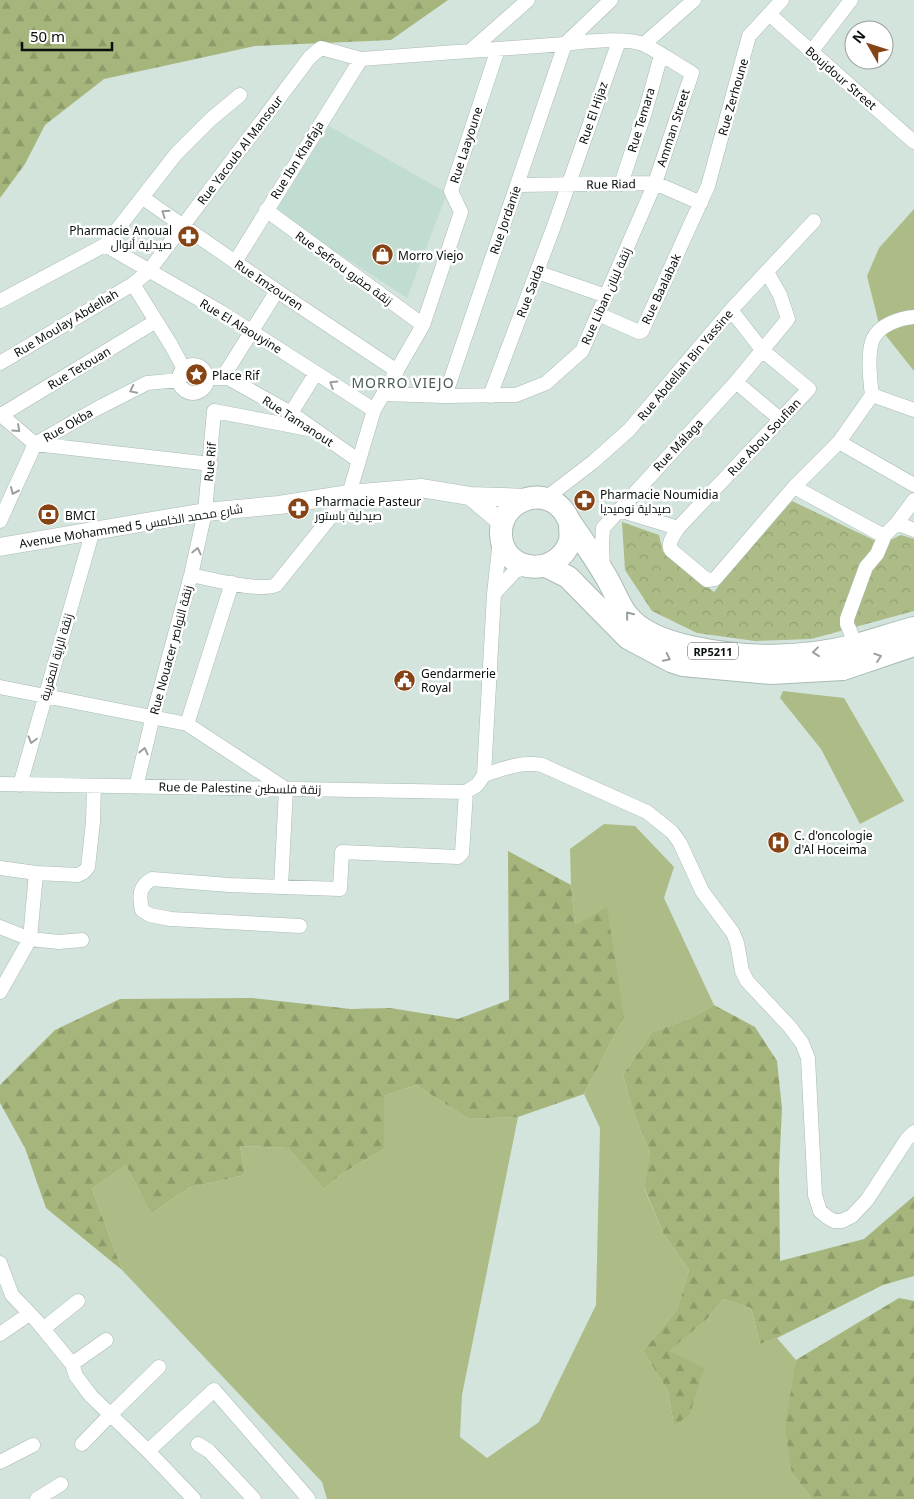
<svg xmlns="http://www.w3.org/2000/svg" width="914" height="1499" font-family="'Noto Sans',Cairo,sans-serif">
<defs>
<pattern id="forest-firs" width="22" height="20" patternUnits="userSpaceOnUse" patternTransform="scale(1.25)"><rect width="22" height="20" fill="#a5b57b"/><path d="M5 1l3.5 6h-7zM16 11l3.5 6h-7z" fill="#8d9a69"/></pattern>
<pattern id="park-crowns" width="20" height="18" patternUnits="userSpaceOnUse" patternTransform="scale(1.25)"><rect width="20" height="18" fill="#adbc86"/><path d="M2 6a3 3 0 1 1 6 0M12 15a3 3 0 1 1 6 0" fill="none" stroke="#93a072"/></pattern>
</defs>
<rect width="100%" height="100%" fill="#d2e4dc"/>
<path fill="#c1dcd1" d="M329,126L447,193L407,298L275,212Z"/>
<path fill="#adbc86" d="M914,209V371L880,328L867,276L879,248Z
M783,691L844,698L904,801L860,824L821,749L780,698Z
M604,824L635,826L674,867L664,898L714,1005L691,1018L652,1032L623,1075L634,1114L650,1152L644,1188L663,1233L689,1270L677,1310L643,1351L668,1391L674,1426L668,1351L708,1318L723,1299L751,1308L760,1344L777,1338L796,1360L794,1382L792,1473L812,1499H327L322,1482L122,1270L92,1189L126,1165L151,1214L188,1188L245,1175L240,1146L288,1148L324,1189L341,1174L384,1149V1096L416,1085L469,1119L518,1117L462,1395L460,1437L487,1458L539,1422L596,1305L600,1128L584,1094L624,1017L575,925L571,885L570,849Z"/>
<path fill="url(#forest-firs)" d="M0,0H448L391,40L255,46L104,79L45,125L25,164L0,198Z
M508,851L571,885L575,925L607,907L624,1017L584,1094L518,1117L469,1119L416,1085L384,1096V1149L341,1174L324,1189L288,1148L240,1146L245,1175L188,1188L151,1214L126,1165L92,1189L122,1270L46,1208L25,1148L0,1103V1085L55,1030L120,999L252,998L351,1009L390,1008L458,1019L509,1000Z
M714,1005L755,1027L777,1061L782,1108L779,1170L780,1261L864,1239L914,1196V1276L883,1285L777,1338L760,1344L751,1308L723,1299L708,1318L669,1351L704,1368L690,1414L674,1426L668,1391L643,1351L677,1310L689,1270L663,1233L644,1187L650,1152L634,1114L623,1075L652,1032L691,1018Z
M899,1298L914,1301V1499H812L792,1473L785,1428L796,1360Z"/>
<path fill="url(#park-crowns)" d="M792,501L882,544L901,535L914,539V611L811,639L755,641L697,633L652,611L625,570L622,522L659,535L663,552L714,592L732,569Z"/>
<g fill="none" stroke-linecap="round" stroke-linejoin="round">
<defs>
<path id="minor" d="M769,14L914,142
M644,44L694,0
M470,51L528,0
M811,52L851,0
M621,184L646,109L661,55
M517,185L655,183L701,203
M143,198L277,291L397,371
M266,210L423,325
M105,245L221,312L374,410
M235,262L361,59
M537,272L606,296
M133,284L171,345L184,369
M0,301L105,245L176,154L211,119L240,95
M731,310L763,351L809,389L678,528C674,535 667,543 671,550L707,580L715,579L794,487L839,442L872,395L914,410
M598,314L639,332L642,331L708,186L749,36L782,0
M0,363L133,284L148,272L310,57L321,48L361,59L565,44C584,41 628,37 645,45C661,53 676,64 692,73L655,183L582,351L546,383L516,395L445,396L383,394
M179 379a14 14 0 1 1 28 0a14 14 0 1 1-28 0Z
M223,377L277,291
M207,378H228L291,413L359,461
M736,382L780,419
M872,395C870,380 867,353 873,339C879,325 900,318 914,317
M445,396L565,44L611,0
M490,396L554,226L619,41
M214,411L309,429
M291,413L316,373
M0,414L35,444L211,464
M1,415L156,321
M839,442L914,485
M794,487L882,535H885
M546,498L593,462L629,430L731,310L814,221
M619,510L678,528
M0,521L35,444L98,408L147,383L180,380
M897,523L914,530
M603,567L602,545L603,528L736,382L788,319L780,295L767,272
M191,575C211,579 259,592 276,585L349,494L374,410L423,325L461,212L451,191L498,49
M494,594L515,571L529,567
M856,645L847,624V619L866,567L877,554L885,535L897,523L914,500
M0,687L187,724L286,789L281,887
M187,724L232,583
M484,775C503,769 521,761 542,765L647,812L672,832L680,843L702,891L733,933L737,943L742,971L747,981L790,1027L802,1043L808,1058L815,1195L820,1211L827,1217L834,1221H842L852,1216L867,1200L907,1139L914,1132
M0,784L466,792L477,785L484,775L494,594L500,540
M20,785L93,530
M136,787L153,716L191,575L205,512L214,411
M0,868L36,873L78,875L84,872L88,867L93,822L94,786
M300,926L171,919L150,915L142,910C139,896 139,886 152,879L229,885L340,889L342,852L458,857L462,853L466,792
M0,927L30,939L59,942L82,940
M0,992L30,939L36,873
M0,1263L12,1295L36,1320L72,1364L76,1376L91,1396L148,1451L194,1499
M43,1329L78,1301
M0,1334L29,1314
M72,1364L106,1340
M82,1444L110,1415L159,1367
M198,1444L209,1451L254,1499
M148,1451L214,1390L308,1498L307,1499
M0,1462L33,1445
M37,1499L61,1484"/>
<path id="tertiary" d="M470,496L502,523
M0,547L205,512L279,505L349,494L421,488L470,496L528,498"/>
<path id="primary" d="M570,522C570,528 571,536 570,541C558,578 503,574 501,535C499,503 540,484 562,509C566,513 568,520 572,525C585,544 598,562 609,582C615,593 620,606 627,615C642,634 668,642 691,647C744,659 802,659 856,645C875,640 895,633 914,628
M546,566L568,577L628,638L671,661L683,665L771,673L843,669L914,645"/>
</defs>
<use href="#minor" stroke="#a9bbb3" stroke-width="15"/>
<use href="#tertiary" stroke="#a9bbb3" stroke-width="19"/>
<use href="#primary" stroke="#a9bbb3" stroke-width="24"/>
<use href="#minor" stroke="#fff" stroke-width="14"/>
<use href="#tertiary" stroke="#fff" stroke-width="18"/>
<use href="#primary" stroke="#fff" stroke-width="22"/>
</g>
<defs><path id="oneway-chevron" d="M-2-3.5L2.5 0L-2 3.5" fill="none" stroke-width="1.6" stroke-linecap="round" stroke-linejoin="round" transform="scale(1.25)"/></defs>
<g stroke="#9c9f9e">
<use href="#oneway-chevron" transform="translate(165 213) rotate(-145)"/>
<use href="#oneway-chevron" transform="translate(333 384) rotate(-148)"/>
<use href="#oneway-chevron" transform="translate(133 390) rotate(154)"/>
<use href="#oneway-chevron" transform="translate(17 429) rotate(42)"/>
<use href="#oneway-chevron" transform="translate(14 491) rotate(114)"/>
<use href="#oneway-chevron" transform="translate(197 551) rotate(-77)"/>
<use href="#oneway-chevron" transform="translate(629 615) rotate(-129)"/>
<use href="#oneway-chevron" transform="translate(816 652) rotate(173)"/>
<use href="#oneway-chevron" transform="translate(878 657) rotate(-19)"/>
<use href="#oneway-chevron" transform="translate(667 658) rotate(26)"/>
<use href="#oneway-chevron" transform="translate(32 740) rotate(106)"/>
<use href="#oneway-chevron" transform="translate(144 751) rotate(-77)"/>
</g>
<defs>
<symbol id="pharmacy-disc" viewBox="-11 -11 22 22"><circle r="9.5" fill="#864314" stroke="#fff"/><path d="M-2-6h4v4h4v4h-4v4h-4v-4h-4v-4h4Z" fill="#fff"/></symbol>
<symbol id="shop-disc" viewBox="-11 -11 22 22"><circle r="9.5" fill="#864314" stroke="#fff"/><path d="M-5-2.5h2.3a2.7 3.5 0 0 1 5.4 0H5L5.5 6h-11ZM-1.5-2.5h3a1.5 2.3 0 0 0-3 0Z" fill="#fff"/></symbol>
<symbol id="sight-disc" viewBox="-11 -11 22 22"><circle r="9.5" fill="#864314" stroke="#fff"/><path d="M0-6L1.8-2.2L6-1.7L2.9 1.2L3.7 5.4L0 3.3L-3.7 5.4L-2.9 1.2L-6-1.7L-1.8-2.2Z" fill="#fff"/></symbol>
<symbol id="bank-disc" viewBox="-11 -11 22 22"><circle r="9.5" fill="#864314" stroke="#fff"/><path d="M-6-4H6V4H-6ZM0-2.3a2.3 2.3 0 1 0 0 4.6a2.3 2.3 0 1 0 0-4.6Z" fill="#fff"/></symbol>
<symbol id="civic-disc" viewBox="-11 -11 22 22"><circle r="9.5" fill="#864314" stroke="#fff"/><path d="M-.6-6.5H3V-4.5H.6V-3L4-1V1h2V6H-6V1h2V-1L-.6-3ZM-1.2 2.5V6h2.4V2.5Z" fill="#fff"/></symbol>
<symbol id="hospital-disc" viewBox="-11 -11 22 22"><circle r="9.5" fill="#864314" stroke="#fff"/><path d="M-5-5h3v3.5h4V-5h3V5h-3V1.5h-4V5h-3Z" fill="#fff"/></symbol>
</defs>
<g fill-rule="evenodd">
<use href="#pharmacy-disc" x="176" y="224" width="25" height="25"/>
<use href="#shop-disc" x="370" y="242" width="25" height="25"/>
<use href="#sight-disc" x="184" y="362" width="25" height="25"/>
<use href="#pharmacy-disc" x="572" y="488" width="25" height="25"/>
<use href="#pharmacy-disc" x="286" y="496" width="25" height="25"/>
<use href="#bank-disc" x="36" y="502" width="25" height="25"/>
<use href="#civic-disc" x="392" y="668" width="25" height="25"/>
<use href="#hospital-disc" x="766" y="830" width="25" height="25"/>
</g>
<g text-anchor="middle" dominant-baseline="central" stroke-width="5" stroke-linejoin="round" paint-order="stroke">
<rect fill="#fff" stroke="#525755" stroke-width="1" x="688" y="642.5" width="50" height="17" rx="4"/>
<g font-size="11" font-weight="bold" fill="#080f0c">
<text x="713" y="651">RP5211</text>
</g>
<g font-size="12" fill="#080f0c" stroke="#fff">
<text transform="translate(841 78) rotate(41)">Boujdour Street</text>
<text transform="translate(733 97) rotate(-74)">Rue Zerhoune</text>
<text transform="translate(593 113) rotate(-71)">Rue El Hijaz</text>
<text transform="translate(641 120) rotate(-73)">Rue Temara</text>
<text transform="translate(673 128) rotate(-72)">Amman Street</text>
<text transform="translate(466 145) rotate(-72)">Rue Laayoune</text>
<text transform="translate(240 150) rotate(-53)">Rue Yacoub Al Mansour</text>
<text transform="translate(297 160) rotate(-58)">Rue Ibn Khafaja</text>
<text transform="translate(611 184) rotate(-1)">Rue Riad</text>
<text transform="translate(505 220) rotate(-71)">Rue Jordanie</text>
<text transform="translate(344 268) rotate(36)">Rue Sefrou زنقة صفرو</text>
<text transform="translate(269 285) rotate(34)">Rue Imzouren</text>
<text transform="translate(661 289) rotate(-65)">Rue Baalabak</text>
<text transform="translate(530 291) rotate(-69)">Rue Saida</text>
<text transform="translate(606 296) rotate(-66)">Rue Liban زنقة لبنان</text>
<text transform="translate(66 323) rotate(-31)">Rue Moulay Abdellah</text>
<text transform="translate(241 326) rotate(31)">Rue El Alaouyine</text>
<text transform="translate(685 365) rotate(-50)">Rue Abdellah Bin Yassine</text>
<text transform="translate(79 368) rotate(-31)">Rue Tetouan</text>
<text transform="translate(298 421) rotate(33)">Rue Tamanout</text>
<text transform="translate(68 425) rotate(-30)">Rue Okba</text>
<text transform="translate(764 437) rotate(-47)">Rue Abou Soufian</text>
<text transform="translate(678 445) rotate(-47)">Rue Málaga</text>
<text transform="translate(210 462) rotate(-85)">Rue Rif</text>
<text transform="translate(131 526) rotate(-9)">Avenue Mohammed 5 شارع محمد الخامس</text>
<text transform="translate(171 650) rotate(-75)">Rue Nouacer زنقة النواصر</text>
<text transform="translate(56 657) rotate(-74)">زنقة الراية المغربية</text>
<text transform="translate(240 788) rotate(1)">Rue de Palestine زنقة فلسطين</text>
</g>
<g font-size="12" fill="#080f0c" stroke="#fff" text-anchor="start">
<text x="172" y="230" text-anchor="end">Pharmacie Anoual<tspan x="172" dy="14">صيدلية أنوال</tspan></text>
<text x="398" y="255">Morro Viejo</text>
<text x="212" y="375">Place Rif</text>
<text x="600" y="494">Pharmacie Noumidia<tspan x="600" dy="14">صيدلية نوميديا</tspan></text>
<text x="315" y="501">Pharmacie Pasteur<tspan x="315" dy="14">صيدلية باستور</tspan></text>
<text x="65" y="515">BMCI</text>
<text x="421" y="673">Gendarmerie<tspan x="421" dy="14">Royal</tspan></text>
<text x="794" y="835">C. d'oncologie<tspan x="794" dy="14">d'Al Hoceima</tspan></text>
</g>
<g font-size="14" letter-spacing="1" fill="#4b5c55" stroke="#fff">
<text x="403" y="382">MORRO VIEJO</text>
</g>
</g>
<g transform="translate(869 45) rotate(309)"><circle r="24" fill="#ffffff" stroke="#9c9f9e"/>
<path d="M0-4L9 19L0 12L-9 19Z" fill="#864314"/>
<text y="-8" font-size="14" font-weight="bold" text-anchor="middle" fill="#080f0c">N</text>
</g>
<path d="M22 42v8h90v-8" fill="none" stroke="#080f0c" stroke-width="2.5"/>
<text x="30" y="42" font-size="15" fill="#080f0c" stroke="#ffffff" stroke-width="4" paint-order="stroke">50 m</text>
</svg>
